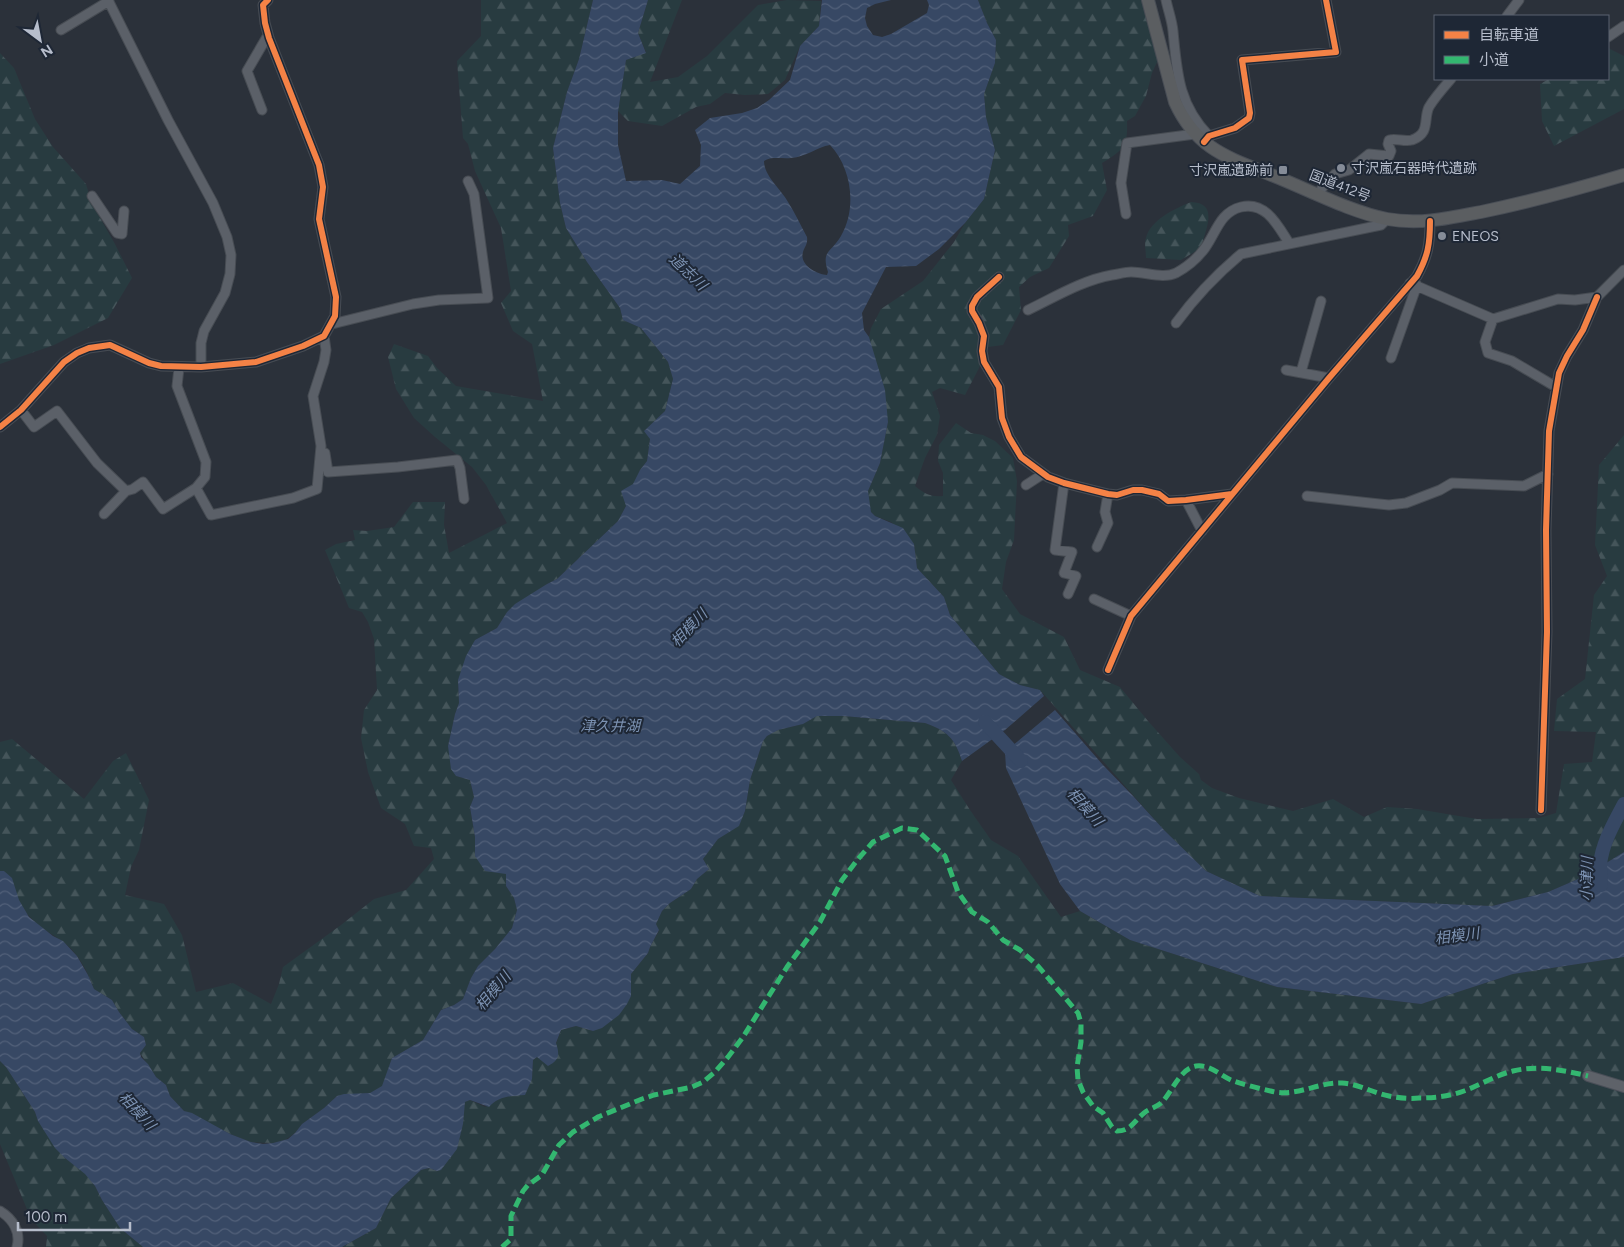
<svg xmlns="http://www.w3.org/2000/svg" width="1624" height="1247" font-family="Figtree,'Noto Sans JP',sans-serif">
<defs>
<pattern id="forest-firs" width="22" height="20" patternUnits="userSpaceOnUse" patternTransform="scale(1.25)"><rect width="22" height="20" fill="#283b40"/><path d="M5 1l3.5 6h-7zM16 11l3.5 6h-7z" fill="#45555a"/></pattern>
<pattern id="water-waves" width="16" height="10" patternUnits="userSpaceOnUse" patternTransform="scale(1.25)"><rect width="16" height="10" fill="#374864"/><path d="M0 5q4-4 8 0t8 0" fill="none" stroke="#526079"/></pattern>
</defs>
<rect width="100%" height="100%" fill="#2b313a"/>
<path fill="url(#forest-firs)" d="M481,0H593L579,59L567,92L553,148L560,203L566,228L587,262L620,308L623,320L641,328L668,362L673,379L665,411L645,430L650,439L647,461L640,470L626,506L618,521L557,579L547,584L507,612L497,628L475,640L458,680L459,703L455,714L448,746L456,776L470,780L474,797L470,807L475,837V856L506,874V886L514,898L517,910L512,928L495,949L478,966L471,978L463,999L454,1005L441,1010L423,1040L392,1058L383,1086L370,1093L337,1096L324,1108L302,1124L295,1133L285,1140L273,1143L251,1142L230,1134L184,1111L170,1096L166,1085L156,1077L140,1053L146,1045L144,1037L132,1029L119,1012L112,1000L94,989C88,972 78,952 62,941C52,934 40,928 31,918C19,906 12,886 4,871H0V742L12,739L84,799L113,761L126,753L149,800L139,850L131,867L125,895L164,904L182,935L196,992L233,983L271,1004L279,984L283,967L341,925L374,899L406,890L434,859L431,848L414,846L405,824L381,808L368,772L361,738L364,710L377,690L374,639L368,622L362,612L349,608L325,550L336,544L355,540L353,530L367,531L394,527L413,502H445L444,525L449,553L507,523L486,485L472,467L435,437L414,418L396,389L388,357L394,344L428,356L437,368L456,386L543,401L532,344L513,331L501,303L511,291L501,228L475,171L468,144L463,138L457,61L481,36Z
M648,0H682L650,82L678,77L707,56L758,5L787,0L821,1L819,26L800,46L785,80L768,94L745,95L725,93L710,104L696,107L662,126L628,121L618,111L626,60L646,52L638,33Z
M978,0H1152L1163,49L1152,73L1146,96L1135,116L1127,121C1128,147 1123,150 1102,163L1107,190L1093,216L1068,225L1069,236L1049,268L1030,277L1019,287L1021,310L1003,345L988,347L978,370L965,395L940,388L932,392L940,416L937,435L925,458L915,486C925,494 930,497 943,496V473L938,461L939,445L956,423L971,433L983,435L995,441L1013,458L1017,481L1014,540L1006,562L1002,589L1020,614L1064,637L1080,670L1120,687L1148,721L1180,757L1199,774L1201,780L1212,788L1239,798L1293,811L1333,799L1364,817L1387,807L1417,809L1477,819L1539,818L1556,813L1564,764L1592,762L1596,732L1554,731L1557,699L1585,679L1594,595L1607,576L1595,545L1599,465L1624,435V852L1585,876L1548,892L1491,906L1260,896L1206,871L1164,830L1040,690L1020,685L999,674L950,615L944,597L917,568L914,544L891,522L875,516L871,512L868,501V491L880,463L888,422L869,337L871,328L881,309L923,281L954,242L965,223L984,199L995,150L986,117L984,94L995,63L996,40L987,23Z
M1608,48L1624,56V109L1554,146L1542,121L1540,84L1549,79H1608Z
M0,53L14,68L35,119L53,147L86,184L92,204L115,244L132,278L108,318L54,345L0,364Z
M1191,202C1220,203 1205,230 1201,248L1181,260L1146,258C1146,252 1144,243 1146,238C1150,220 1176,208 1191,202Z
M816,716H843L925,723C947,731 955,738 962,761L951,780L970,810L991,840L1018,856L1061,917L1080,911L1130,940L1277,987L1421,1004L1513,974L1624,957V1247H342L376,1228L391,1198L421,1170L429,1168L437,1171C448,1168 462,1134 463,1122C464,1115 463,1108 465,1102L470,1100L485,1107L503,1097L510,1096L532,1079L533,1060L556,1044L561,1030L576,1026L593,1031L631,996V974L648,953L650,947L659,931L656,924L662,911L670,903L691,889L697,879L709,869L703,859L718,839L739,825L745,811L750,780L763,741C772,727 789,729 802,724C807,722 812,719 816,716Z
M0,1061L6,1067L35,1112L38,1121L65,1158L85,1173L95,1186L102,1200L120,1228L143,1247H46L47,1236L31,1219L0,1144Z"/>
<path fill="url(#water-waves)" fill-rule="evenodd" d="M593,0H648L638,33L646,53L626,60L618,112V145L626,181L662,180L680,184L700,166L701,145L695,130L710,118L742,113L757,108L769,100L790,80L800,46L819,26L822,0H891L875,4L867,8L865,18L867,26L873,35L882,37L891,34L927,13L929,5L927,0H978L987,23L996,40L995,63L984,94L986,117L995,150L984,199L965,223L939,249L916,266L886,267L862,313L864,330L869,337L885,390L888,422L880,463L868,491L871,512L875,516L903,528L914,544L917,568L944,597L950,615L999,674L1020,685L1040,690L1044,696L1005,730L962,761C955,738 947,731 925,723L843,716H817L803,724L778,730L767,736L763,741L750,780L745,811L739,826L718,839L703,859L709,869L697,879L691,889L670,903L662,911L656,924L659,930L650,947L648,953L631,974V996L627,1004L619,1015L602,1028L593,1031L576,1026L561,1030L556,1043C560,1055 559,1060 548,1066L537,1057L533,1060L532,1079L525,1095C511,1096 499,1096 489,1107L470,1100L465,1102L463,1124L457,1149L441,1170L437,1171L429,1168L421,1170L391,1198L376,1228L342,1247H143L120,1228L102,1200L95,1186L85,1174L65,1158L55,1148L38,1121L35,1112L6,1067L0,1061V871H4L12,878L19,900L29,917L53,936L63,941L77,956L88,975L94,989L112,1000L119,1012L132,1029L144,1037L146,1045L140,1053L141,1057L148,1064L156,1077L166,1085L170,1096L184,1111L192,1113L230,1134L251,1142L263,1144L273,1143L288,1139L295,1133L302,1124L324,1108L337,1096L344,1094L370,1093L382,1086L392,1058L423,1040L441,1010L454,1005L463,999L471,978L478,966L495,949L512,928L517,910L514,898L506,886V874L485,871L475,856V837L470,807L474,797L470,780L456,776L451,769L448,746L455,714L459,703L458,680L466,656L475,640L497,628L507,612L515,604L547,584L557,579L618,521L626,506L621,491L633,484L640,470L647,461L650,439L644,431L665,411L673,379L668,362L641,328L623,320L620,308L587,262L566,228L560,203L553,148L567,92L579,59ZM830,145C852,168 857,209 841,236C831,253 821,250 828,272L827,275C817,274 799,265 803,252C805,246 808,244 807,237C801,226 795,213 788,202C781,189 764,176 764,161C771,156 782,159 791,158C806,157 817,147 830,145Z
M1055,710L1103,765L1134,797L1164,830L1206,871L1260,896L1492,906L1548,892L1585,876L1624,852V957L1513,974L1421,1004L1277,987L1130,940L1080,911L1060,884L1006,768L1005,752Z"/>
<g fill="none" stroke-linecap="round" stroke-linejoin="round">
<path stroke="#374864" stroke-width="14" d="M985,722L1021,761
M1601,885C1601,878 1600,871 1600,865C1602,843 1614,823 1624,804"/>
<defs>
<path id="minor" d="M108,0L168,120L213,203L227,237L231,255L230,274L225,293L204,331L201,343V367
M1166,0C1168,10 1172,20 1173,31C1177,72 1178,104 1209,136
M1507,16L1519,0
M61,30L109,1
M1608,37L1624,26
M262,110L247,71L268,35
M1204,142L1209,136L1235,128L1249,118L1250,113L1242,60L1336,52L1326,0
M1319,195L1322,188L1335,174L1349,170L1369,154L1389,156L1391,151L1388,144L1389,140C1397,138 1404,142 1412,140C1431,133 1423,119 1429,107C1435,97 1444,87 1451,79
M92,196L117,233L122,234L124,211
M1126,214L1121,183L1127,143L1195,134
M999,277L977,297L972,306V311L979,323L984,336L982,351L984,362L999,387L1002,418L1009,437L1021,457L1048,477L1064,483L1108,494L1117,495L1133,490H1142L1159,494L1168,501L1186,500L1232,494
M1410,283L1493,319L1558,299L1575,300L1597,297L1624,270
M1028,310C1055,297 1083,280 1112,275C1119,274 1125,272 1131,272C1146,272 1163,279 1176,273C1187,267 1197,259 1205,248C1216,233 1220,212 1241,207C1266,201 1278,226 1289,243
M1493,319L1485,342L1488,353L1512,361L1556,387
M1176,323C1195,297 1217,274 1241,254L1381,225L1387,219
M332,324L413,304L439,300L488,298L474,194L468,181
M1391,358L1417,285
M1286,370L1329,378
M1301,372L1321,301
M21,410L34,427L57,411L97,463L126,491L133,489L143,482L163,509L196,488L205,477L206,462L177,386L179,368
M0,427L21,410L64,362L77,353L89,348L110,345L149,363L161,366L201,367L256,362L303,346L324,336L335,316L336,297L319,219L323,187L319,165L269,38L265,23L263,5L268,0
M325,453L328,472L398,467L457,460L460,468L464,499
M1064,483L1055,550L1072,552L1064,573L1076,576L1068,594
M1026,485L1043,474
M196,488L211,515L293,498L317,489L321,446L313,396L324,362L326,350L324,336
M1307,496L1370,503L1389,505L1406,503L1440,490L1452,483L1524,486L1548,474
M1186,500L1202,531
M104,514L126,491
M1097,547L1108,523L1105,512L1108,494
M1094,599L1131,616
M1108,670L1131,616L1329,378L1417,276C1428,256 1430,244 1430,221
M1541,810L1547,632L1546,530L1549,431L1559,373L1567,356L1583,330L1597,297
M0,1211C13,1219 21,1232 17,1247"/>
<path id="major" d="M1588,1076L1624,1087"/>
<path id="highway" d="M1148,0L1175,102C1197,150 1229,158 1274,176C1309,190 1351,212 1387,219C1420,225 1450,218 1481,212C1529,202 1577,189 1624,175"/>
</defs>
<use href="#minor" stroke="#474c53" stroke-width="11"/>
<use href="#major" stroke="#494e57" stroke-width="12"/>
<use href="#highway" stroke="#484d55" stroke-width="14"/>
<use href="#minor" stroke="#5b6068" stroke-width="9"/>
<use href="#major" stroke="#5e6269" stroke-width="10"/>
<use href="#highway" stroke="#5b5e61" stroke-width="12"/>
<path stroke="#33b770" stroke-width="5" stroke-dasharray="10 5" stroke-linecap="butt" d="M502,1247L511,1239V1216L523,1191L528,1185L542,1175L559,1145L573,1132L598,1117L642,1099L654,1095L692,1087L703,1082L715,1072L728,1057L743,1037L787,967L820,922L842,880L858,859L873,842L902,828L917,830L945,856L958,892L972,912L988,922L1003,940L1020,950L1038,966L1078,1013L1081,1023V1042L1077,1067L1078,1080L1083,1092L1093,1106L1103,1113L1112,1127L1117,1131C1131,1131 1134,1121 1144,1113C1150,1108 1158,1107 1163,1101C1173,1090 1180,1069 1196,1066C1209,1064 1220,1075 1231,1080C1245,1085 1261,1089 1275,1092C1298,1096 1319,1082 1342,1083C1359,1084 1373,1093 1389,1096C1399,1098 1410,1099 1419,1098C1435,1098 1450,1096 1464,1091C1480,1085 1496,1075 1513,1071C1538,1065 1563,1070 1588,1076"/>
<defs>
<path id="cycleway" d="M1204,142L1209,136L1235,128L1249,118L1250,113L1242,60L1336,52L1326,0
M999,277L977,297L972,306V311L979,323L984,336L982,351L984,362L999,387L1002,418L1009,437L1021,457L1048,477L1064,483L1108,494L1117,495L1133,490H1142L1159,494L1168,501L1186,500L1232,494
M0,427L21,410L64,362L77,353L89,348L110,345L149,363L161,366L201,367L256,362L303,346L324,336L335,316L336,297L319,219L323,187L319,165L269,38L265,23L263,5L268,0
M1108,670L1131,616L1329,378L1417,276C1428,256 1430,244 1430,221
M1541,810L1547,632L1546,530L1549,431L1559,373L1567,356L1583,330L1597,297"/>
</defs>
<use href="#cycleway" stroke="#1e2735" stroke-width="9"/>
<use href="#cycleway" stroke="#f48246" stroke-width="6"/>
</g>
<g fill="#858c98" stroke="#1e2735" stroke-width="2">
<circle cx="1341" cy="168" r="5"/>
<rect x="1278" y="165" width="10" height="10" rx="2.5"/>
<circle cx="1442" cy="236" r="5"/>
</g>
<g text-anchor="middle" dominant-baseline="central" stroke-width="4" stroke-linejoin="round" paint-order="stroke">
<g font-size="14" fill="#b6bdcb" stroke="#1e2735" text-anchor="start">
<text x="1351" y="168">寸沢嵐石器時代遺跡</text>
<text x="1273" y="170" text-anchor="end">寸沢嵐遺跡前</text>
<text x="1452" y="236">ENEOS</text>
</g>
<g font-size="14" fill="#b6bdcb" stroke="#1e2735">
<text transform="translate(1340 186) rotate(21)">国道412号</text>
</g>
<g font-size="15" font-style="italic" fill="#7c92b2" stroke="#1e2735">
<text transform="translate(688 272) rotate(44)">道志川</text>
<text transform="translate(689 628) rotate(-46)">相模川</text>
<text x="610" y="726">津久井湖</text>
<text transform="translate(1085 807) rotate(48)">相模川</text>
<text transform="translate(1587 879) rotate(-89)">小津川</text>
<text transform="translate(1457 936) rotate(-8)">相模川</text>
<text transform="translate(493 991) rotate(-50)">相模川</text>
<text transform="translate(137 1111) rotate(47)">相模川</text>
</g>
</g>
<rect x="1434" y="15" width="175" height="65" fill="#1e2735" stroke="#5b6371"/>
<rect x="1444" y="31" width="25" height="8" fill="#f48246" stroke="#5b6371"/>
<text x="1479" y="40" font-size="15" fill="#b6bdcb">自転車道</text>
<rect x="1444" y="56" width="25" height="8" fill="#33b770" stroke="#5b6371"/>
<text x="1479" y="65" font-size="15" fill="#b6bdcb">小道</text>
<g transform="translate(40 40) rotate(148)" stroke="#1e2735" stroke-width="4" paint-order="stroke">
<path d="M0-4L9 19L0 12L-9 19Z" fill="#b6bdcb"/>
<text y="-8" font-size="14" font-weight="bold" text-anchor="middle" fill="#b6bdcb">N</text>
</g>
<path d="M18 1222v8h112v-8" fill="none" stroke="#b6bdcb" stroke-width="2.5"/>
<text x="25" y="1222" font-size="15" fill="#b6bdcb" stroke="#1e2735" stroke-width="4" paint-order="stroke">100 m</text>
</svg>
